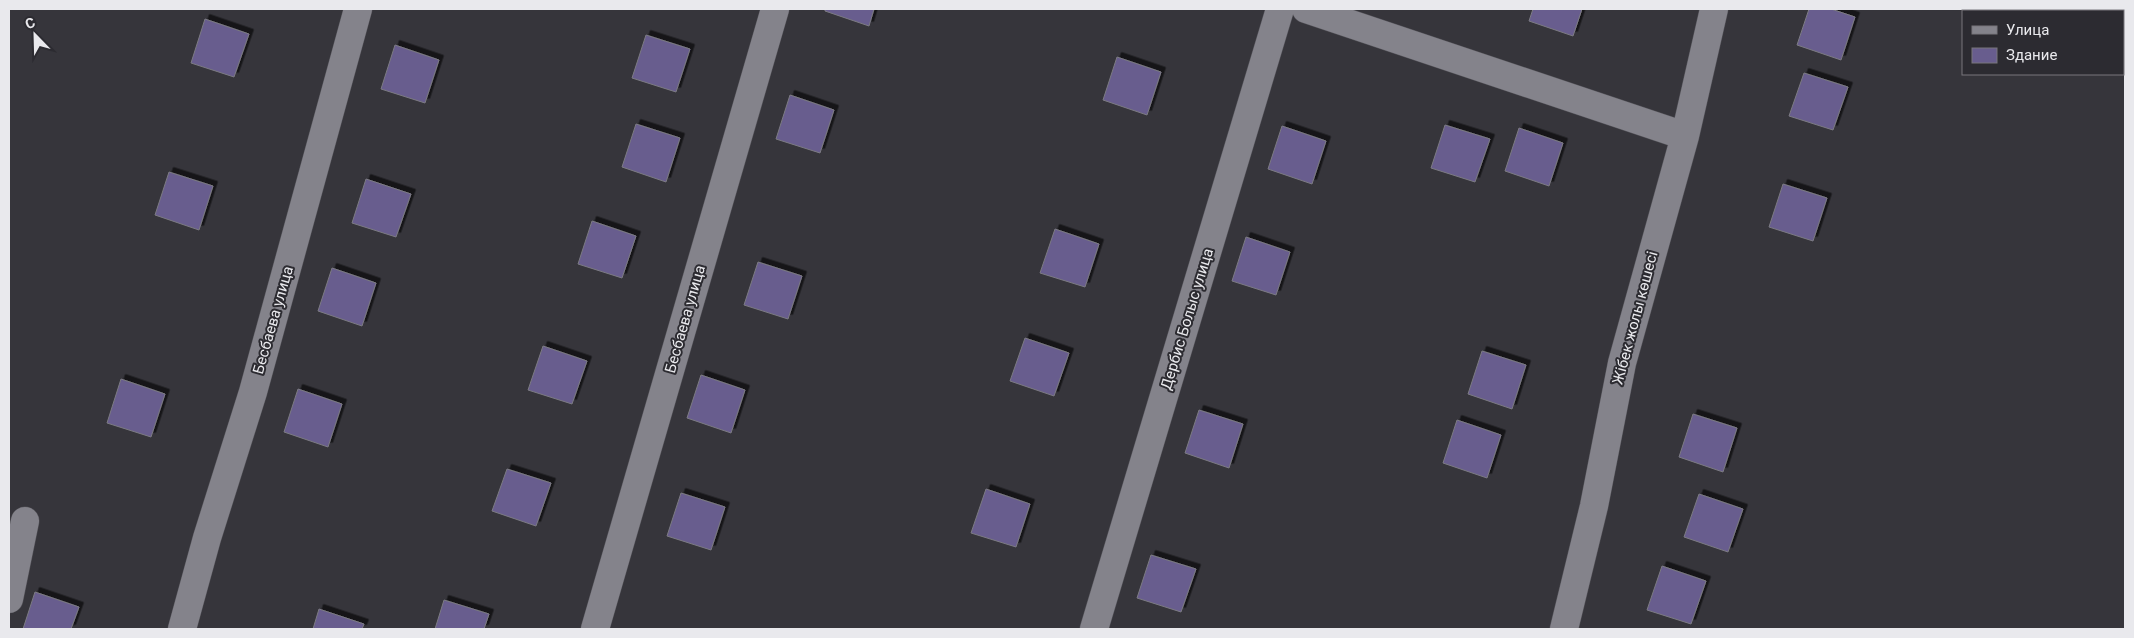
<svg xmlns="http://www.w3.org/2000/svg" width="2134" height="638" font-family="Roboto,sans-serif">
<defs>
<filter id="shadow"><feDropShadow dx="4.5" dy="-4.5" stdDeviation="0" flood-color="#0009"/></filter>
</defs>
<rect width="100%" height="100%" fill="#36353b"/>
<path fill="#685d8e" stroke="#7c7b83" filter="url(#shadow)" d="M825,9H874L869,26L825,11Z
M1533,9H1582L1573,36L1529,21Z
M1809,9H1831L1855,17L1841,60L1797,45Z
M205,19L249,34L234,77L191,63Z
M646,35L690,49L676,92L632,78Z
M395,45L439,60L425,103L381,89Z
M1117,57L1161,72L1147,115L1103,100Z
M1804,73L1848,87L1833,130L1789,116Z
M790,95L834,110L820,153L776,139Z
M636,124L680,138L666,182L622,167Z
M1445,125L1490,139L1475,182L1431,168Z
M1282,126L1326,141L1312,184L1268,169Z
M1519,128L1563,143L1549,186L1505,171Z
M169,172L213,186L199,230L155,215Z
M366,179L411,194L396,237L352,223Z
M1783,184L1827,198L1813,241L1769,227Z
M592,221L636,236L622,278L578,264Z
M1055,229L1099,244L1085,287L1040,273Z
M1246,237L1290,252L1276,295L1232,281Z
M758,262L802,276L788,319L744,305Z
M332,268L376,283L362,326L318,311Z
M1025,338L1069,353L1054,396L1010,381Z
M543,346L587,361L572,404L528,390Z
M1482,351L1526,365L1512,409L1468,394Z
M701,375L745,390L731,433L687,418Z
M121,379L165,394L151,437L107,423Z
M298,389L342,404L328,447L284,432Z
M1199,410L1243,424L1229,468L1185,453Z
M1693,414L1737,428L1723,472L1679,457Z
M1457,420L1501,435L1487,478L1443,463Z
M507,469L551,483L536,526L492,511Z
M986,489L1030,504L1016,547L971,533Z
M681,493L725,507L711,550L667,536Z
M1699,494L1743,509L1728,552L1684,537Z
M1151,555L1196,569L1181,612L1137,598Z
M1662,566L1706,581L1691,624L1647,610Z
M35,592L79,607L71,629H23Z
M444,600L489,614L484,629H435Z
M319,609L364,624L362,629H313Z"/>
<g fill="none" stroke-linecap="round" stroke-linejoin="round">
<defs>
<path id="minor" d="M1306,9L1685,136
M9,599L25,521
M182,629L207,538L253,392L358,9
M595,629L775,9
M1094,629L1280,9
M1564,629L1594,506L1622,363L1685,136L1714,9"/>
</defs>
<use href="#minor" stroke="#525157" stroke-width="29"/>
<use href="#minor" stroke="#84838b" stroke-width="28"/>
</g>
<g text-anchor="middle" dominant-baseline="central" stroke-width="4" stroke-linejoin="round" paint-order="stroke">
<g font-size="15" fill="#e9e9ed" stroke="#2c2b31">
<text transform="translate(1635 318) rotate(-75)">Жібек жолы көшесі</text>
<text transform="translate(685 319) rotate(-74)">Бесбаева улица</text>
<text transform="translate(1187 319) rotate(-73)">Дербис Болыс улица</text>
<text transform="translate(273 320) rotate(-74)">Бесбаева улица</text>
</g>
</g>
<rect width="2134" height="638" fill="none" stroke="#e9e9ed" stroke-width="20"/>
<rect x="1962" y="10" width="162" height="65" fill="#2c2b31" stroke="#78777c"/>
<rect x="1972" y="26" width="25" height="8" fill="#84838b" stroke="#78777c"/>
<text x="2006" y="35" font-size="15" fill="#e9e9ed">Улица</text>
<rect x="1972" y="48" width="25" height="15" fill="#685d8e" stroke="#78777c"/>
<text x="2006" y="60" font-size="15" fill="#e9e9ed">Здание</text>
<g transform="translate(35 35) rotate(337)" stroke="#2c2b31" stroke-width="4" paint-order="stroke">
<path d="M0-4L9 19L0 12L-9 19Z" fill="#e9e9ed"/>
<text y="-8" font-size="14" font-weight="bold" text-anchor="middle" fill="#e9e9ed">С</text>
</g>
</svg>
